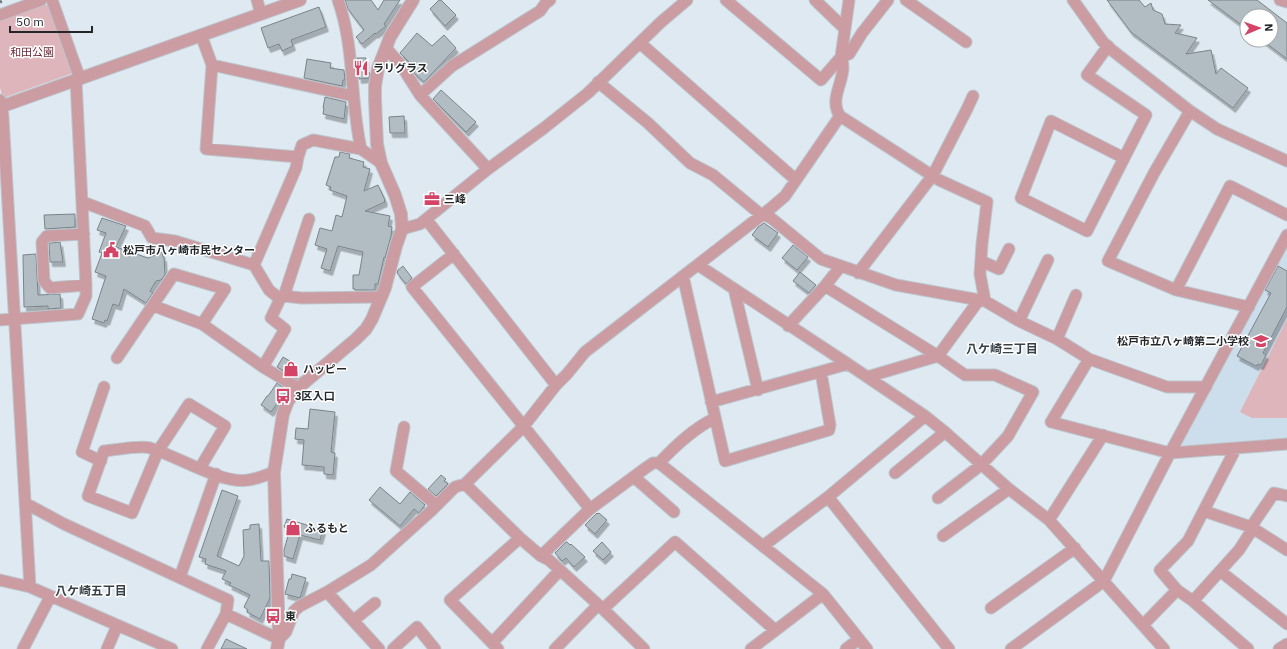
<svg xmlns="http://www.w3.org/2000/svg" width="1287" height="649" font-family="'IBM Plex Sans','Noto Sans JP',sans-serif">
<defs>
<filter id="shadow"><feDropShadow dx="2.5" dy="4.5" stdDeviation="0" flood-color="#0004"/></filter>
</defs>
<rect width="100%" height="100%" fill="#dee9f1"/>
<path fill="#ccdeeb" d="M1287,243V439L1185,447L1181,443Z"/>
<path fill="#deb5ba" d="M44,4L51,7L73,73L3,98L0,88V19Z
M1287,319V418H1252L1240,412Z"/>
<path fill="#b1bcc3" stroke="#79838a" filter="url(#shadow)" d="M345,0H371L378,10L384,0H400L384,24L386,26L376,34L375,33L362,44L356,37L364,30L348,9Z
M439,0H441L456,15L445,26L430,9Z
M1107,0H1139L1145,7L1151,3L1153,10L1162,14L1165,24L1181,25L1175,33L1197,38L1186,54L1211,50L1216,74L1221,68L1248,88L1233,108L1131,32Z
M1208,0H1257L1287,23V59L1262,40H1271V16H1247V29Z
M319,7L326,27L291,40L293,46L282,51L279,44L268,48L261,28Z
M417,33L432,46L444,35L456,48L424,82L414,73L413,71L415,68L400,53Z
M357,58H366V72H363L370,73L369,78L359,79Z
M307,59L331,63L330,68L344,70L345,80H343L342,86L304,78Z
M441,90L476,122L466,132L433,99Z
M325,97L346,102L344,119L323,114L324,108H323Z
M404,116L405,133H390L389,117Z
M340,152L350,154L349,158L364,162L363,167L370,169L364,191L378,185L385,200L384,201L385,202L365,211L390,216L388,226L392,227L391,236L385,258L384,257L378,284H375V290H355V289H353V275H359L363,252L338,246L330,271L321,268L327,249L315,245L320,228L332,231L336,215L342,217L347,196L330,190L331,187L326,185L335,157H339Z
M75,214V227L45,229L44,215Z
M102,218L126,226L116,247L148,258L162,252L163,257H164L165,275L161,280L156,281L150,291L153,293L146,303L124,289L119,306L113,304L107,321L105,320L104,323L92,319L106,276L95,272L102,253L99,252L106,233L97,230Z
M764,223L778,233L768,247L752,235L758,227Z
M60,242L63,262H50L49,244L50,243Z
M793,245L808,257L797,270L782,258Z
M36,254L38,295L60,294L61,308L48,309V306L24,307L23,255Z
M403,266L412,278L406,284L397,273L398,270Z
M1278,266L1287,271V307L1263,353L1266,355L1261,365L1258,364L1256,366L1237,356L1271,293L1265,290Z
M800,272L816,285L809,293L793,281Z
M283,357L295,364L293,365L296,367L294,370L298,373L295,378L277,367Z
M277,383L287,390L271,412L261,405L267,396H268Z
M310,409L335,412L331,452L335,453L333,475L324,474V467L302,465L304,440L295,439L296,428L308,429Z
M441,475L446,479L444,481L448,484L436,496L428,489Z
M380,487L400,504L410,492L425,505L419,513L414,509L400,526L369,500Z
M222,490L238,496L217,556L239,566L244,556L243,530L250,529V525L259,524L261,561H269L270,598L260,619L247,612L248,610L244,607L250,595L229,585L231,583L222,579L226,571L205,564L206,559L199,557Z
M597,513L598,514L599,513L607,520L595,534L585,525Z
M287,519L323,530L320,540L300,535L293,559L284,556V550L290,529L284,527Z
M566,542H567L570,545L571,544L585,557L574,567L566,558L562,561L555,553Z
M602,542L611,552L603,560L593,551Z
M292,574L306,578L300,598L285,594L289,579H291Z
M226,639L247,649H221Z"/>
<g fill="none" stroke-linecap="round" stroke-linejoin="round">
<defs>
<path id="minor" d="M52,0L80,79
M257,0L261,14
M338,0C355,48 350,100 361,149L381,163
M726,0L821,80L841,57L849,54L862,33L888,0
M815,0L844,28
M849,0L841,57C842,60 843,64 843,67C843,84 829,100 840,116L939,180L987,202L982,244L980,274L985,301
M906,0L966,42
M1073,0L1103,42L1113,51L1190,111L1217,129L1287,161
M1280,0L1287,2
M0,15L41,0
M201,35L212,65L353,96
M640,43L796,180
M1108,46L1087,75L1146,115L1087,231L1021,198L1051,121L1124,158
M386,48L401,65L420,95L488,169
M212,65L206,149L298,157L302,145L313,140L361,149
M598,82L648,123L690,163L713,175L759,213L771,218L821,259L896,285L985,301L1019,321L1057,339L1089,359L1167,387H1206
M420,95L452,66L540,11L545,4L550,0
M0,100L2,107L3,117L30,587
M1190,111L1154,173L1108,261L1176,290L1249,307
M83,202L145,226L152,238L175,241L254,265L269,290L280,299L284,296L302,298L381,297
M402,229L420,224L488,169L544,128L588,93L661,22L687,0
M84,234L47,236L42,242L44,281L50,288L86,285
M454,254L412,287L590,509
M981,261L999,269L1009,249
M254,265L296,168L298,157
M698,265L848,364L925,416L945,432L1009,489L1049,520L1164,649
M858,273L933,175L967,109L973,96
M683,276L725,461L829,430L830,425L821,372
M825,286L938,356L965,375H995L1033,392L1008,436L981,465L938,498
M734,289L758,390
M1176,290L1230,186L1287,215
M284,296L309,219
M154,306L202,324L263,367L298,388
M0,320L78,314L86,296V285L76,81
M1019,321L1048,260
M788,326L825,286L840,267
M1057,339L1076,295
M117,358L174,274L225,289L202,324
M1089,359L1051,422L1170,453L1287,444
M263,367L285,329L271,318L280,299
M867,377L938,356L979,300
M556,385L567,374L585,352L771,208L785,196L840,116
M711,402L848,364
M404,427L396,471L436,505
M101,461L82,452L104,387
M659,463L823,594L867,649
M200,468L225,426L189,404L158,451L132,513L88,496L104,451C115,450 141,445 150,448C175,455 223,485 248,480C257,479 266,475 274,472
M895,473L945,432
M634,477L674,512
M465,484L520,538L541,556L549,560L603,609L644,649
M828,497L949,649
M25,503L64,524L228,600L226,614L207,649
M1204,511L1251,527L1287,550
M1049,520L1103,435
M943,536L1009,489
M763,546L828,497L925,416
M541,556L590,509L647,467L653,463H659C676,445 693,429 715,418
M1220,571L1287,624
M180,577L216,474
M0,580L30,587L172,649
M1177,590L1193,601L1248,649
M327,592L379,649
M1193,601L1239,550L1250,533L1251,527L1274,493L1287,496
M991,608L1075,548
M603,609L675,542L775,630
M226,614L279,639L286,632L294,611L300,606L327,592L371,565L431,511L455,487L465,484L523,427L556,385L426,219
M354,620L375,603
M1143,625L1177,590L1160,570L1188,541L1236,448
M492,643L560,570
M23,649L50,597
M107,649L117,626
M393,649L417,627L435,649
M498,649L450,600L520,538
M555,649L598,605
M751,649L823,594
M846,649L859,639
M1011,649L1104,581L1170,453L1287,235
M1279,649L1287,644"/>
<path id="tertiary" d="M0,107L300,0
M277,649L279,639L274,472L283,414L288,401L298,388L356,339L366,329L372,319L385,288L396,246L402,229L401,214L395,195L381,163L377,144L375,100V86L378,68L386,48L390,37L413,0"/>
</defs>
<use href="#minor" stroke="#bcc6cd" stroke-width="13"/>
<use href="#tertiary" stroke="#bcc6cd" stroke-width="14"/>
<use href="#minor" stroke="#cb9ca2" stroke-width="11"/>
<use href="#tertiary" stroke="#cb9ca2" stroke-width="12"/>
<path stroke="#6d7479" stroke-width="3" stroke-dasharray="2 4" stroke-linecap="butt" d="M0,2L5,0"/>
</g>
<defs>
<symbol id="restaurant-bare" viewBox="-9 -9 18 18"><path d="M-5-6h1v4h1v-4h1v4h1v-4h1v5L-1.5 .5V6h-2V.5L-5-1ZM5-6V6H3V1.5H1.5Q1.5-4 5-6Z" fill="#d34467" stroke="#fff" stroke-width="2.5" paint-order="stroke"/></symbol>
<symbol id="office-bare" viewBox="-9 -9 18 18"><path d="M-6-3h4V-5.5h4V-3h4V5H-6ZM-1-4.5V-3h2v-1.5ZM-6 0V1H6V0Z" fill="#d34467" stroke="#fff" stroke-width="2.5" paint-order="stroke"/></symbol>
<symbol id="civic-bare" viewBox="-9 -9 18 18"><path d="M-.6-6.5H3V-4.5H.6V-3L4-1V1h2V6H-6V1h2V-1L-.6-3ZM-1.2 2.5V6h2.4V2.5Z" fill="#d34467" stroke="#fff" stroke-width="2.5" paint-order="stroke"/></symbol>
<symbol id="school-bare" viewBox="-9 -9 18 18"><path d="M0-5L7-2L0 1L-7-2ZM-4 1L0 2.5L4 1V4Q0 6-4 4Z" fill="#d34467" stroke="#fff" stroke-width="2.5" paint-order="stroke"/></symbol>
<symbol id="shop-bare" viewBox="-9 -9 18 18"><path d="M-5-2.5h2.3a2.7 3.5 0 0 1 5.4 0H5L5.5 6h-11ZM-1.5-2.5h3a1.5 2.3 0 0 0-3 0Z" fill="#d34467" stroke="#fff" stroke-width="2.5" paint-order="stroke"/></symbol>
<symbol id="bus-bare" viewBox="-9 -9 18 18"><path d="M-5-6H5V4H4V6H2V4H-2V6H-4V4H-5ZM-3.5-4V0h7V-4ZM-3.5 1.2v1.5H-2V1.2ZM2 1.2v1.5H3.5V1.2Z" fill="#d34467" stroke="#fff" stroke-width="2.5" paint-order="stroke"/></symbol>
</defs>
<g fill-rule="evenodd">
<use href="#restaurant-bare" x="350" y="57" width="22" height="22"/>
<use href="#office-bare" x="421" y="188" width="22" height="22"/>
<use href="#civic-bare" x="100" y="239" width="22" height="22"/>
<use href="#school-bare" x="1250" y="330" width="22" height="22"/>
<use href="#shop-bare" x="280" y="358" width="22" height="22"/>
<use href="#bus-bare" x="272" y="385" width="22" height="22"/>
<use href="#shop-bare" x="282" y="517" width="22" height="22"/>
<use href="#bus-bare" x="262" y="605" width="22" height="22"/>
</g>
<g text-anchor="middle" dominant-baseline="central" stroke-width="3" stroke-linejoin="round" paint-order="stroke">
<g font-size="11" fill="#6d2a38" stroke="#fff">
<text x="32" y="52">和田公園</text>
</g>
<g font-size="11" font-weight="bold" fill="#23272a" stroke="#fff" text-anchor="start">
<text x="373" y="68">ラリグラス</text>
<text x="444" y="199">三峰</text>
<text x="123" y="250">松戸市八ヶ崎市民センター</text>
<text x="1249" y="341" text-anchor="end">松戸市立八ヶ崎第二小学校</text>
<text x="303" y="369">ハッピー</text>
<text x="295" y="396">3区入口</text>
<text x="305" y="528">ふるもと</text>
<text x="285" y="616">東</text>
</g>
<g font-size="12" font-weight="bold" fill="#374147" stroke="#fff">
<text x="1002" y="348">八ケ崎三丁目</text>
<text x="91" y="590">八ケ崎五丁目</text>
</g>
</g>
<g transform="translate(1259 28) rotate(88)"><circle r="19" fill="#ffffff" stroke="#a7a9aa"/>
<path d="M0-3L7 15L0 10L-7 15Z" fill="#d34467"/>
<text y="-6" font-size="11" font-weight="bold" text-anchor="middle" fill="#23272a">N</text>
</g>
<path d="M10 26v6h82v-6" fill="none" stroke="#23272a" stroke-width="2"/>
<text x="16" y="26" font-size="12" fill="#23272a" stroke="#ffffff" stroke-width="3" paint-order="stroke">50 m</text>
</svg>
